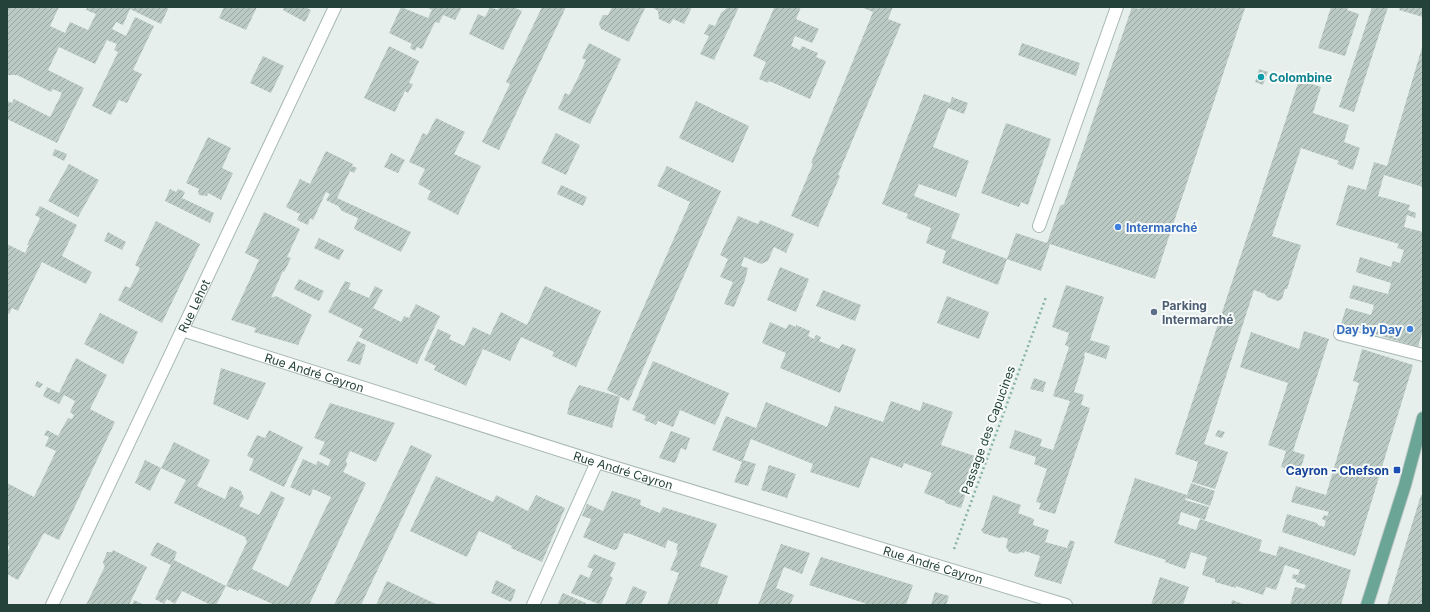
<svg xmlns="http://www.w3.org/2000/svg" width="1430" height="612" font-family="Inter,sans-serif">
<defs>
<pattern id="building-hatch" width="6" height="6" patternUnits="userSpaceOnUse"><rect width="6" height="6" fill="#bbcac4"/><path d="M-1 1l2-2M0 6l6-6M5 7l2-2" fill="none" stroke="#98a6a0"/></pattern>
</defs>
<rect width="100%" height="100%" fill="#e6efeb"/>
<path fill="url(#building-hatch)" d="M7,7H37L40,8V7H59L50,26L65,33L70,22L88,30L96,14L86,10L88,7H169L161,24L130,9L123,25L116,22L112,29L126,36L135,17L154,26L133,70L142,74L127,103L119,100L111,115L92,106L118,52L114,50L117,44L107,40L95,64L59,47L48,70L84,88L57,143L7,119V101L12,103L14,99L50,117L62,93L53,89L51,92L17,75H7Z
M224,7H257L246,30L219,18Z
M284,7H305L311,10L305,22L283,10Z
M401,7L428,18L432,10L427,7H462L455,20L443,15L439,23L435,22L422,49L417,47L415,51L410,48L412,44L389,33Z
M490,7L498,10L499,7H513L522,11L503,50L469,34L478,14L485,17Z
M542,7H566L499,150L482,142L510,84L506,82Z
M612,7L645,8L629,42L601,29V28L600,27L599,23L603,15H608Z
M652,7H692L684,24L673,19L670,24L659,19L658,11Z
M728,7H739L714,60L700,54L709,36L704,34L709,24L715,26L721,13Z
M776,7H801L796,19L819,29L812,43L795,36L791,46L800,50L802,46L818,53L816,57L826,61L810,99L769,81L768,83L759,79L766,62L753,56L774,8H776Z
M861,7H893L888,19L901,24L838,175L840,176L818,227L791,216L813,164L811,163L873,12Z
M1132,7L1139,9L1140,7L1245,8L1155,279L1050,244L1041,271L1007,259L1016,233L1047,243L1060,206L1064,204Z
M1331,7H1348L1347,10L1359,14L1345,56L1318,48Z
M1372,7H1388L1354,112L1339,107Z
M1400,7H1423V17L1399,10Z
M589,43L621,59L590,124L558,109L565,93L569,95L578,78L586,60L582,58Z
M1022,43L1080,63L1076,76L1018,55Z
M1423,44V187L1384,175L1378,196L1410,205L1408,210L1416,213L1415,218L1407,215L1404,227L1423,232V330L1418,347L1341,324L1346,308L1371,315L1374,305L1349,298L1353,285L1388,294L1391,283L1356,272L1360,257L1391,267L1393,261L1400,263L1404,250L1397,248L1399,244L1336,225L1348,185L1366,190L1374,162L1387,166Z
M389,46L419,61L409,83L413,84L408,93L405,91L395,112L364,98Z
M263,56L284,66L271,93L250,83Z
M1259,69L1268,72L1263,85L1255,82Z
M1299,80L1321,87L1313,113L1349,125L1344,142L1360,148L1353,170L1337,164L1339,161L1301,148L1272,236L1301,245L1287,289H1285L1282,299L1278,301L1267,297L1265,294L1254,290L1204,444L1228,452L1215,489L1192,482L1198,462L1175,454Z
M924,94L950,103L952,97L968,103L964,114L948,108L933,147L969,161L956,197L919,184L914,196L960,214L951,238L1007,259L998,285L942,263L946,251L926,243L931,228L906,218L908,214L882,204Z
M696,101L749,126L733,163L679,138Z
M436,118L465,132L454,154L481,166L458,215L427,199L431,191L418,184L425,169L409,162L423,133L427,135Z
M1006,123L1051,139L1028,205L1021,202L1019,207L981,193Z
M556,133L580,145L566,175L541,163Z
M208,137L231,148L222,168L233,173L221,200L208,193L207,196L199,195L198,192L199,189L186,183Z
M55,149L67,154L64,161L52,155Z
M326,151L353,164L352,166L357,168L354,173L350,171L337,198L411,232L401,252L354,229L358,218L342,211L338,206L326,200L330,194L326,192L313,220L310,218L308,225L297,220L300,214L286,207L300,179L310,184Z
M391,153L405,160L398,173L384,167Z
M69,164L99,180L78,217L48,201Z
M667,166L721,191L629,401L607,390L690,202L657,186Z
M561,185L587,197L583,206L557,194Z
M170,189L176,192L178,189L185,192L182,198L214,213L210,223L165,201Z
M40,206L77,225L62,256L92,272L86,284L42,262L18,311L12,308L9,314L7,313V244L25,253L29,245H27L40,218L35,215Z
M264,212L300,229L287,257L291,258L284,272L283,271L271,298L276,296L312,315L298,345L254,332L256,328L231,320L259,260L245,253Z
M738,216L758,224L760,220L794,234L786,253L774,247L768,261L761,264L744,257L741,266L748,268L745,280L734,307L724,304L733,282L720,277L728,259L720,255Z
M156,221L200,244L162,323L118,300L125,286L130,288L140,268L135,265Z
M108,232L126,242L122,250L104,241Z
M319,238L344,250L339,260L314,248Z
M780,267L809,279L796,312L767,300Z
M299,279L324,291L319,301L294,289Z
M345,281L351,283L348,289L369,298L375,286L383,290L373,308L401,322L404,316L409,318L416,304L440,316L417,364L359,337L363,329L328,312Z
M1066,285L1104,297L1090,340L1110,346L1106,359L1085,352L1084,356L1085,357L1074,392L1084,395L1081,405L1090,408L1055,514L1039,509L1041,503L1036,502L1047,469L1034,464L1036,457L1009,448L1015,430L1042,439L1040,446L1053,450L1070,401L1053,396L1069,347L1065,345L1069,333L1052,327Z
M545,286L601,311L576,367L552,356L554,352L521,337L510,361L483,349L466,386L434,370L436,366L424,360L438,329L451,335L449,339L464,346L473,327L490,335L501,312L527,325Z
M823,290L861,305L855,321L816,306Z
M947,296L989,312L979,339L937,323Z
M100,313L138,332L123,364L84,344Z
M770,322L786,329L789,324L796,327V325L810,331L808,336L814,339L816,335L821,337L819,341L839,349L842,344L856,349L840,393L780,368L786,353L762,343Z
M1304,331L1329,339L1293,451L1305,455L1299,473L1281,467L1286,451L1268,445L1288,383L1240,367L1251,332L1299,349Z
M357,341L366,345L360,365L347,361Z
M1362,349L1413,365L1355,556L1282,532L1287,514L1317,523L1318,525L1324,527L1326,521L1322,519L1324,515L1327,516L1329,512L1291,502L1296,486L1326,495L1359,383L1353,381Z
M76,358L107,375L90,409L115,422L59,540L44,533L18,580L7,574V553L10,547L7,545V483L34,497L56,451L45,446L49,437L44,435L47,430L58,436L68,418L72,419L74,415L70,412L75,401L64,395L59,404L43,396L47,387L59,393Z
M653,361L729,393L715,425L680,410L673,427L658,421L656,425L644,420L646,416L632,410Z
M221,368L266,383L248,420L213,404Z
M1034,378L1046,382L1043,392L1030,389Z
M37,381L43,384L40,388L35,386Z
M579,385L620,397L612,428L567,414L570,401Z
M891,401L920,411L923,402L953,412L941,445L978,457L961,508L945,503V501L924,493L932,473L904,463L902,468L871,457L859,488L810,472L813,464L751,439L743,460L756,464L748,486L734,482L742,462L712,450L726,416L756,428L766,402L827,427L835,406L883,422Z
M330,403L395,423L376,462L350,451L346,460L347,465L343,472L366,483L309,605H275L239,589L238,591L226,586L216,605H211L182,591L175,604L167,599L164,604L155,599L171,565L150,555L157,542L177,552L174,560L226,586L247,542L245,537L174,503L186,480L161,468L174,442L210,460L197,486L225,499L230,486L241,491L244,498L239,506L259,515L271,491L285,498L252,569L288,587L331,497L313,489L310,496L290,487L303,459L316,465L318,461L328,466L331,460L319,454L325,442L314,438Z
M269,430L303,447L284,487L249,470L254,459L247,456L257,435L265,438Z
M1218,430L1225,432L1222,438L1215,436Z
M671,431L690,438L686,450L681,448L675,463L659,458Z
M411,445L432,455L361,605H334Z
M145,460L161,468L150,491L135,483Z
M769,465L796,474L787,498L761,490Z
M436,476L493,502L496,495L528,511L536,495L565,508L542,562L511,548L512,546L479,531L467,557L410,531Z
M1135,478L1187,495L1191,483L1215,491L1210,506L1186,498L1185,500L1209,507L1205,520L1181,512L1178,524L1196,530L1200,519L1262,540L1259,551L1276,556L1279,546L1351,570L1341,605H1290L1295,587L1304,589L1306,585L1296,582L1297,580L1292,578L1293,574L1298,575L1300,570L1285,565L1276,590L1266,587L1263,595L1236,586V588L1215,582V579L1202,575L1207,557L1191,552L1185,569L1165,562L1166,560L1114,543Z
M612,491L641,500L640,505L660,513L663,507L717,524L700,566L728,576L717,605H667L679,573L670,570L678,551L676,550L678,544L668,540L665,548L628,533V534L624,533L617,549L614,550L583,537L591,519L582,516L587,504L603,511Z
M993,495L1021,505L1018,513L1034,519L1033,525L1049,530L1045,542L1067,548L1070,540L1075,542L1061,584L1034,576L1040,556L1025,551L1024,553L1021,552L1017,554L1009,552L1006,547L1008,539L1003,537L999,538L983,533L981,529L983,528Z
M1421,495L1423,496V605H1387Z
M781,544L810,553L802,574L784,567L776,588L794,595L790,605H758Z
M113,550L147,567L129,605H86L105,566L104,565L103,562L107,552H112Z
M594,554L616,563L610,576L613,578L601,605L571,593L580,574L589,578L593,569L587,567Z
M821,557L913,585L906,605H870L809,585Z
M1160,577L1189,587L1183,605H1151Z
M496,580L516,590L511,602L491,593Z
M387,581L438,605H376Z
M633,586L647,592L641,605H625Z
M935,592L949,596L946,605H931Z
M563,593L586,603L585,605H557Z
M134,600L144,605H132Z
M1232,600L1246,605H1231Z"/>
<g fill="none" stroke-linecap="round" stroke-linejoin="round">
<defs>
<g id="minor">
<path d="M1039,226L1117,7"/>
<path id="s1" d="M182,330L597,462L1066,605"/>
<path d="M1340,334L1423,355"/>
<path id="s2" d="M52,605L335,7"/>
<path d="M533,605L597,462"/>
</g>
<path id="major" d="M1367,605L1405,485L1423,418"/>
</defs>
<use href="#minor" stroke="#a8b8b2" stroke-width="14"/>
<use href="#major" stroke="#c2cac8" stroke-width="14"/>
<path stroke="#86b3a5" stroke-width="2.5" stroke-dasharray="2 3" stroke-linecap="butt" d="M954,549L1046,297"/>
<use href="#minor" stroke="#fff" stroke-width="12"/>
<use href="#major" stroke="#6aa596" stroke-width="12"/>
</g>
<circle fill="#0f9aa8" stroke="#f7fbf9" stroke-width="1.5" cx="1261" cy="77" r="4"/>
<g fill="#3f7fe0" stroke="#f7fbf9" stroke-width="1.5">
<circle cx="1118" cy="227" r="4"/>
<circle cx="1410" cy="329" r="4"/>
</g>
<circle fill="#5c6f8a" stroke="#f7fbf9" stroke-width="1.5" cx="1154" cy="312" r="4"/>
<rect fill="#1a4fb4" stroke="#f7fbf9" stroke-width="1.5" x="1393" y="466" width="8" height="8" rx="2"/>
<g text-anchor="middle" dominant-baseline="central" stroke-width="4" stroke-linejoin="round" paint-order="stroke">
<g font-size="12" font-weight="bold" fill="#0d838f" stroke="#f7fbf9" text-anchor="start">
<text x="1269" y="77">Colombine</text>
</g>
<g font-size="12" font-weight="bold" fill="#366cbe" stroke="#f7fbf9" text-anchor="start">
<text x="1126" y="227">Intermarché</text>
<text x="1402" y="329" text-anchor="end">Day by Day</text>
</g>
<g font-size="12" font-weight="bold" fill="#4e5e75" stroke="#f7fbf9" text-anchor="start">
<text x="1162" y="305">Parking<tspan x="1162" dy="14">Intermarché</tspan></text>
</g>
<g font-size="12" fill="#24423a" stroke="#f7fbf9">
<text stroke="none"><textPath href="#s2" startOffset="331">Rue Lehot</textPath></text>
<text stroke="none"><textPath href="#s1" startOffset="139">Rue André Cayron</textPath></text>
<text transform="translate(988 430) rotate(-70)">Passage des Capucines</text>
<text stroke="none"><textPath href="#s1" startOffset="463">Rue André Cayron</textPath></text>
<text stroke="none"><textPath href="#s1" startOffset="787">Rue André Cayron</textPath></text>
</g>
<g font-size="12" font-weight="bold" fill="#164399" stroke="#f7fbf9" text-anchor="end">
<text x="1389" y="470">Cayron - Chefson</text>
</g>
</g>
<rect width="1430" height="612" fill="none" stroke="#24423a" stroke-width="16"/>
</svg>
